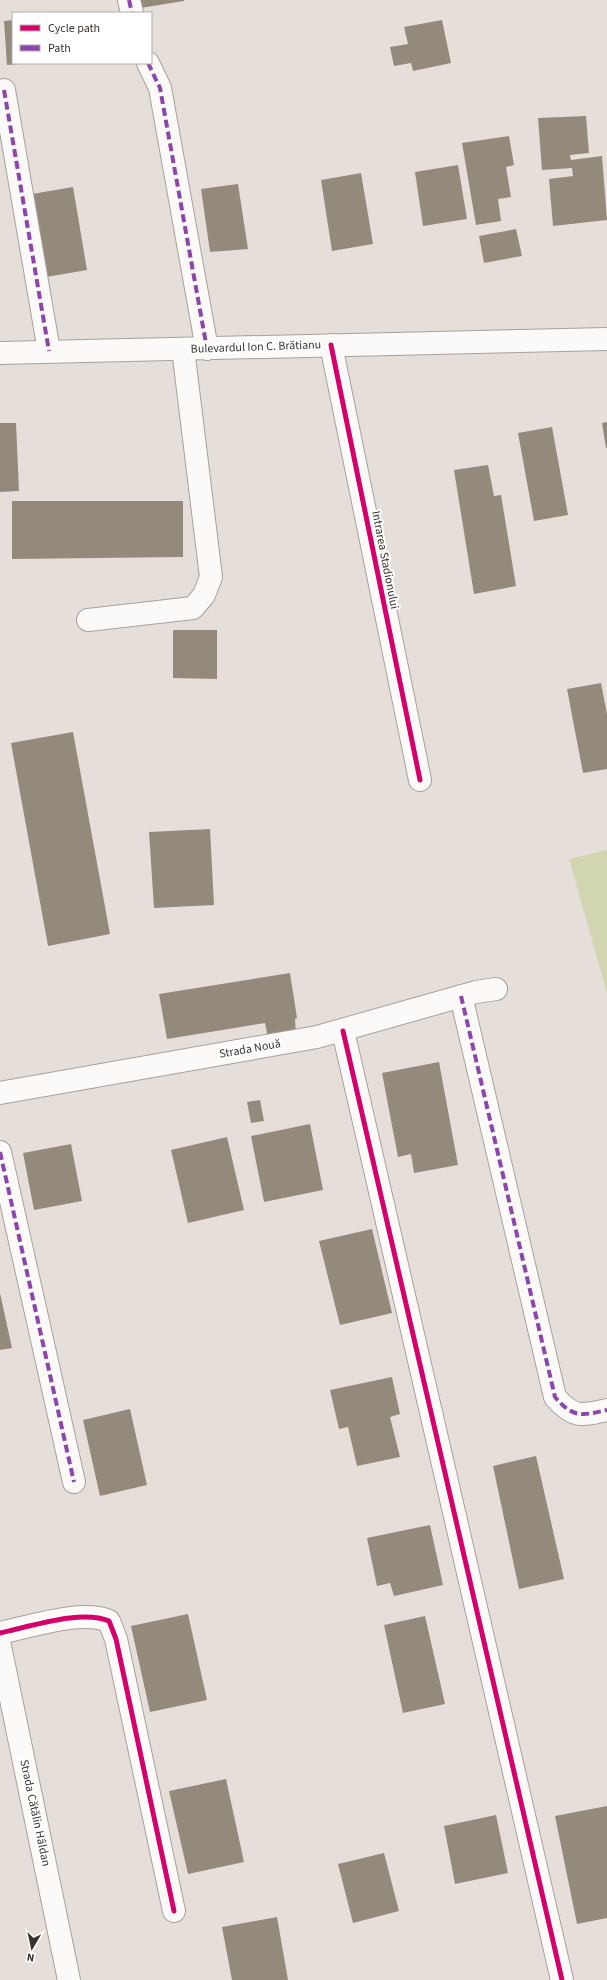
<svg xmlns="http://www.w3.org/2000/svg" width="607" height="1980" font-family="'Source Sans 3',sans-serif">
<rect width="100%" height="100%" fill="#e6dfd9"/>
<path fill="#d1d5b1" d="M607,850V993L569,859Z"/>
<path fill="#948a7c" d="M139,0H184V1L140,8Z
M13,20V63L20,64L7,65L4,21Z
M442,20L451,63L413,71L411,63L394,66L390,47L408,44L404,27Z
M586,116L589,153L570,155L571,160L602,156L607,220L553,226L549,179L573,176L572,168L542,170L538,118Z
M509,136L514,165L506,167L511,197L498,199L501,221L476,225L462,143Z
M458,165L467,219L423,226L415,172Z
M361,173L373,244L332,251L321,180Z
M238,184L248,249L210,252L201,189Z
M73,187L87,270L46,277L32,194Z
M516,229L522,256L484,263L479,236Z
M607,422V448H606L602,423Z
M0,423H16L19,491L0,492Z
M552,427L568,515L534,521L518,433Z
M488,465L494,496L501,495L516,586L474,594L454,470Z
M12,501H183V557L12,559Z
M173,630H217V679L173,678Z
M601,683L607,714V769L583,773L567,689Z
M73,732L110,934L48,946L11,743Z
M210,829L214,905L154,908L149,832Z
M290,973L297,1018L295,1019L296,1034L268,1038L265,1023L167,1039L159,994Z
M439,1062L458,1165L414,1173L411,1154L398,1157L382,1073Z
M260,1100L264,1121L251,1123L247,1102Z
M310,1124L323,1190L264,1202L251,1136Z
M227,1137L244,1210L188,1223L171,1150Z
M71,1144L82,1201L34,1210L23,1153Z
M372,1229L392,1313L340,1325L319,1241Z
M0,1293L12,1348L0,1350Z
M392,1377L400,1414L390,1417L400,1457L357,1466L348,1427L339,1429L330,1390Z
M130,1409L147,1485L100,1496L83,1420Z
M536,1456L564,1579L519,1589L493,1466Z
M430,1525L443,1585L394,1596L390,1583L377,1586L367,1538Z
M188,1614L207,1700L150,1712L131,1626Z
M425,1616L445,1704L403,1713L384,1625Z
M226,1779L244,1862L188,1874L169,1791Z
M607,1806V1918L577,1924L555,1816Z
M496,1815L508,1873L455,1884L444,1826Z
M384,1853L399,1911L353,1923L338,1864Z
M277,1917L288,1980H232L222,1927Z"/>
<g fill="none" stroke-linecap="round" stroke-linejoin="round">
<defs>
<path id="minor" d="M129,0L132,13
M148,63L160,88L207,349
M4,90L49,351
M331,345L420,780
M88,620L193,608L204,595L211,577L183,349
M461,996L555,1397C573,1418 581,1416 607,1410
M343,1031L562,1980
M0,1093L317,1037L476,992L496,989
M0,1152L74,1482
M0,1633C29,1627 82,1609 109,1621L116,1639L174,1911
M0,1646L69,1980"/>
<path id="major" d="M0,353L607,339"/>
</defs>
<use href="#minor" stroke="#a7a19d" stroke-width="24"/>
<use href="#major" stroke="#a7a19d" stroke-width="24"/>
<use href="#minor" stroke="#fbfaf9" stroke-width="22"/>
<use href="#major" stroke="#fbfaf9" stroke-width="22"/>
<path stroke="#8e44ad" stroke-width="4" stroke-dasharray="8 4" stroke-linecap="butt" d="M129,0L132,13
M148,63L160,88L207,349
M4,90L49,351
M461,996L555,1397C573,1418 581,1416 607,1410
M0,1152L74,1482"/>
<defs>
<path id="cycleway" d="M331,345L420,780
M343,1031L562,1980
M0,1633C29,1627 82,1609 109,1621L116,1639L174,1911"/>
</defs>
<use href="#cycleway" stroke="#fff" stroke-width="8"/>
<use href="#cycleway" stroke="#d6006c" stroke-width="5"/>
</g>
<g text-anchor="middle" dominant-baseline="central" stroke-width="4" stroke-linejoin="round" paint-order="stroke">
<g font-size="12" fill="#38332f" stroke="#fff">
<text transform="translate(256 347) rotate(-2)">Bulevardul Ion C. Brătianu</text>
<text transform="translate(385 560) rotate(79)">Intrarea Stadionului</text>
<text transform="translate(250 1049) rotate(-10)">Strada Nouă</text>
<text transform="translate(35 1813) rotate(78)">Strada Cătălin Hâldan</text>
</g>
</g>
<rect x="12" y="12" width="140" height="52" fill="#ffffff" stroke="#afadac"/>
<rect x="20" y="25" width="20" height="6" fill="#d6006c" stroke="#afadac"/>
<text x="48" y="32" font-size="12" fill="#38332f">Cycle path</text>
<rect x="20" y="45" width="20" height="6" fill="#8e44ad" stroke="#afadac"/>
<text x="48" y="52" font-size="12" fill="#38332f">Path</text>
<g transform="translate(32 1948) rotate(189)" stroke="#ffffff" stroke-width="3" paint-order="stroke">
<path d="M0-3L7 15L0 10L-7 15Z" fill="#38332f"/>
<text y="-6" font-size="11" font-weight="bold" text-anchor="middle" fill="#38332f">N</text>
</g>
</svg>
